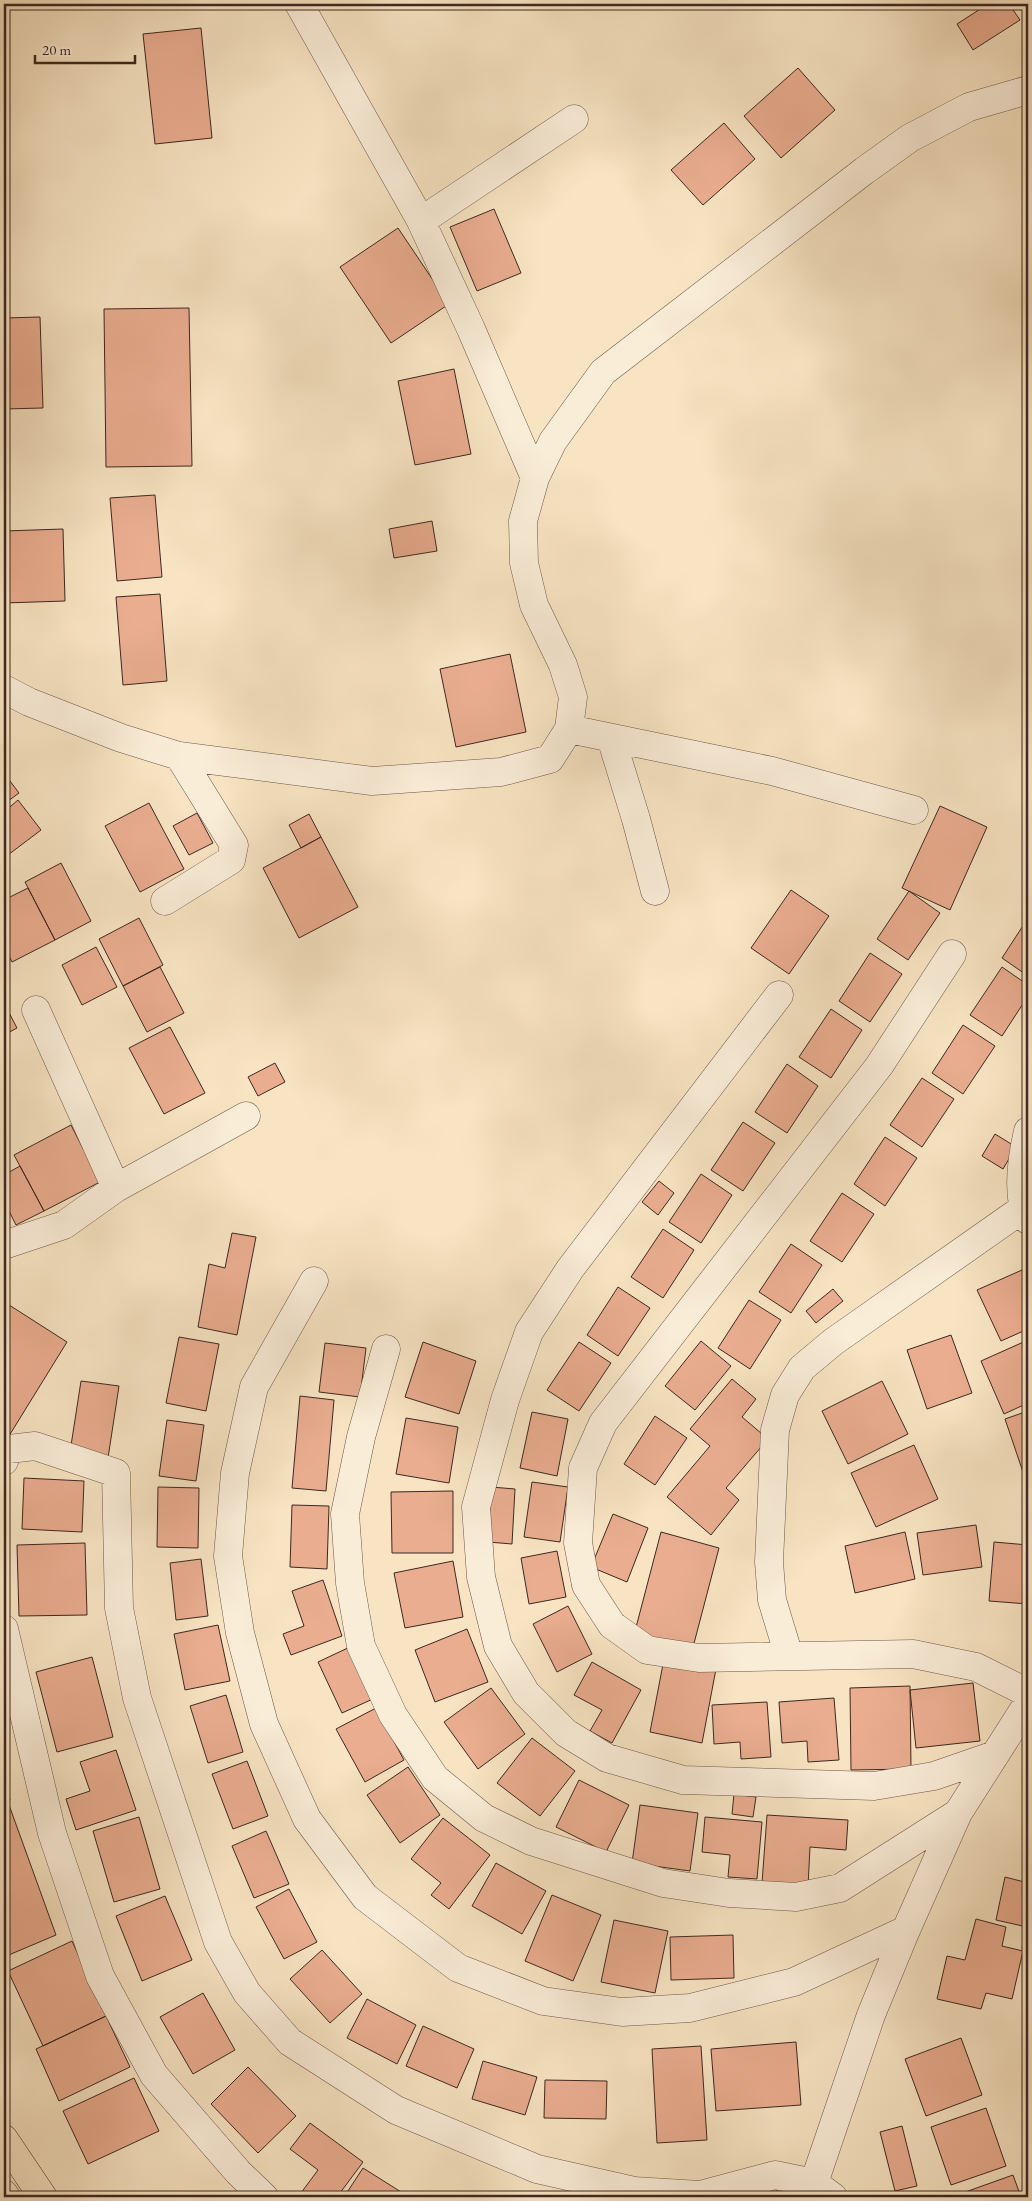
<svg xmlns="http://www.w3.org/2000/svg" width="1032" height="2201" font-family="'EB Garamond',serif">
<rect width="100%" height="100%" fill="#f8e4c3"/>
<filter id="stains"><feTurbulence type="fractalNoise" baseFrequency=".004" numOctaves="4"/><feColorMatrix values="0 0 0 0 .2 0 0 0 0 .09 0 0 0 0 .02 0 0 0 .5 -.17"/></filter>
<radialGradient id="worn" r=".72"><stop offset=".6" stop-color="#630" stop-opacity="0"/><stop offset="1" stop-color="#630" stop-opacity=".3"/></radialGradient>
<path fill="#eaad90" stroke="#3d2821" d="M988,4H1009L1020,20L973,50L957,24Z
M201,28L212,138L155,144L143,34Z
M798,68L835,110L781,158L744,116Z
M724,123L755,159L703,205L671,170Z
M494,209L521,273L477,291L450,227Z
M398,228L449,304L391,343L340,267Z
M189,308L192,466L106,467L104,309Z
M40,317L43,408L4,409V318Z
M454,369L471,454L415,465L398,381Z
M155,495L162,577L117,581L110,498Z
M432,521L437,551L394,558L389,529Z
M63,529L65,601L4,603V531Z
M160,594L167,681L123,685L116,597Z
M510,654L526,732L456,747L440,669Z
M4,773L19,793L4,804Z
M18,800L41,830L4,858V812Z
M149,803L184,869L140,892L105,826Z
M940,806L987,827L950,910L902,888Z
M197,813L213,843L189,855L173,826Z
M309,814L321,837L301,848L289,825Z
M321,837L358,907L299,938L263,868Z
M61,863L91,921L55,940L25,882Z
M28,888L55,940L12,962L4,946V900Z
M791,890L829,916L789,974L751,948Z
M909,891L940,913L908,960L877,939Z
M139,918L163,965L123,986L99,939Z
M1028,918V976L1002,958Z
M96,947L117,987L82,1005L62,965Z
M870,953L902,974L870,1022L839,1001Z
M160,967L184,1013L147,1032L123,986Z
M1002,967L1028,985V996L1002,1036L970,1015Z
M4,1003L17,1028L4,1035Z
M831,1009L862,1030L831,1078L799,1057Z
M963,1025L995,1046L963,1094L932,1073Z
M170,1027L205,1093L164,1114L129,1048Z
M275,1063L285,1082L258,1096L248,1077Z
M787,1064L818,1086L787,1133L755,1112Z
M922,1078L954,1099L922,1147L890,1125Z
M743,1122L775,1143L743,1191L711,1170Z
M71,1125L100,1182L44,1211L14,1155Z
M995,1134L1016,1147L1003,1169L982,1156Z
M885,1137L917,1158L885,1206L854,1184Z
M20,1166L44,1211L16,1225L4,1201V1175Z
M701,1174L732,1195L701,1243L669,1222Z
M659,1181L674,1193L658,1215L642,1202Z
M842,1193L874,1214L842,1262L810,1241Z
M663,1229L694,1250L663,1298L631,1277Z
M232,1233L256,1237L237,1335L198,1327L209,1264L225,1268Z
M791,1244L822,1265L791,1313L759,1292Z
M1022,1270L1028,1285V1329L1001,1341L977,1290Z
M618,1287L650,1308L618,1356L587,1335Z
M833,1289L843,1301L816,1323L806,1311Z
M749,1300L781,1320L750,1369L718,1348Z
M6,1303L67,1342L4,1444V1307Z
M951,1335L972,1393L927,1409L907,1350Z
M179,1337L219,1344L206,1411L166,1403Z
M1028,1340V1403L1004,1414L981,1361Z
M701,1341L731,1366L695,1410L665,1386Z
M423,1342L476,1361L459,1414L405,1397Z
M579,1342L611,1363L579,1411L547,1390Z
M325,1343L366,1348L360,1397L319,1392Z
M732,1379L756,1399L742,1417L768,1439L726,1488L739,1500L711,1535L667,1497L710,1446L690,1429Z
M81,1381L119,1386L108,1458L70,1452Z
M882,1381L908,1434L848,1464L822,1411Z
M300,1396L334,1400L326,1491L292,1488Z
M1028,1411V1477L1025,1478L1005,1419Z
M532,1412L568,1419L557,1476L520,1468Z
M655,1416L687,1438L655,1485L624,1464Z
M406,1418L458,1427L449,1483L396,1474Z
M167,1420L204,1425L196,1481L159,1476Z
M914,1445L938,1499L876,1527L851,1473Z
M24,1478L84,1481L82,1532L22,1529Z
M532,1482L568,1487L560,1542L524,1537Z
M158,1487L199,1488L198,1548L157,1547Z
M491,1487L515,1489L512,1544L488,1542Z
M453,1491V1553H392L391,1492Z
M292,1505L329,1506L327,1569L290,1567Z
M613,1514L648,1528L627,1582L591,1567Z
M976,1525L982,1567L923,1575L917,1533Z
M661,1532L719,1548L692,1651L634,1635Z
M905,1532L915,1579L855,1593L845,1546Z
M994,1542L1028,1545V1604L989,1601Z
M85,1543L87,1615L19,1616L17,1545Z
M557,1551L566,1597L529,1604L521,1558Z
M201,1559L208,1616L176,1620L170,1563Z
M453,1561L463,1617L405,1628L394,1573Z
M323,1580L342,1636L291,1655L283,1634L304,1626L292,1591Z
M568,1606L592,1654L557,1672L533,1624Z
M218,1625L230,1681L185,1690L174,1634Z
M467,1629L488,1682L435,1702L415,1650Z
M352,1646L375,1698L342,1713L318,1662Z
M92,1657L113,1737L57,1752L36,1672Z
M664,1659L716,1669L702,1743L650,1732Z
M592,1662L641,1690L612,1743L590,1731L602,1710L574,1695Z
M973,1683L980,1741L916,1748L910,1690Z
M910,1686L911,1769L851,1770L850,1688Z
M491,1688L525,1734L478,1769L444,1722Z
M226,1695L243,1752L208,1763L190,1706Z
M834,1698L839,1760L808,1762L807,1741L782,1743L779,1702Z
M767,1702L771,1757L741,1759L740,1742L714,1744L712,1705Z
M376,1708L404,1760L365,1782L336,1729Z
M532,1738L575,1771L540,1816L497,1783Z
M116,1750L136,1810L76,1830L66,1799L90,1791L80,1762Z
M247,1761L268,1816L233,1829L212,1774Z
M408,1767L440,1815L400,1843L367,1795Z
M4,1779L10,1800L4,1801Z
M579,1780L629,1805L606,1852L556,1827Z
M734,1794L756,1797L753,1817L732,1814Z
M9,1805L56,1935L4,1957V1806Z
M640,1805L698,1813L690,1871L632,1863Z
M767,1815L848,1820L846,1850L810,1847L808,1887L762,1883Z
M139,1817L160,1889L114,1902L93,1831Z
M705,1817L762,1822L757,1879L728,1877L730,1855L702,1852Z
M443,1818L490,1855L449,1909L431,1895L441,1883L411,1859Z
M266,1831L289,1884L254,1898L232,1846Z
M496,1863L546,1891L522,1934L472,1906Z
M1005,1877L1028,1883V1949L1022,1948L1027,1927L996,1920Z
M289,1889L317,1942L284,1959L256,1907Z
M552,1895L601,1915L573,1981L525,1961Z
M165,1896L192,1960L142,1981L116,1916Z
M976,1919L1006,1927L1002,1946L1023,1951L1012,1999L986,1993L981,2009L937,1999L947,1956L965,1960Z
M614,1920L668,1931L655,1993L601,1982Z
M733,1935L734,1978L671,1980L670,1937Z
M72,1941L106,2016L43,2046L8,1971Z
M322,1950L362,1994L330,2023L290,1979Z
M203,1993L235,2050L193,2074L160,2017Z
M367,1999L416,2025L397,2064L347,2038Z
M106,2016L130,2067L59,2101L36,2049Z
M423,2026L474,2049L457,2088L406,2066Z
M961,2038L982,2095L926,2116L905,2059Z
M796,2042L801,2105L716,2111L711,2049Z
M701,2046L707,2140L657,2143L652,2049Z
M483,2061L537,2077L525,2115L472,2099Z
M248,2067L296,2116L258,2153L211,2104Z
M134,2078L159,2131L88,2164L63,2111Z
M545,2080L607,2081L606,2119L544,2118Z
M986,2108L1006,2166L951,2185L931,2127Z
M310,2123L363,2162L337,2197H298L318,2170L290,2149Z
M902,2126L917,2186L895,2191L880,2132Z
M363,2168L409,2197H344Z
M1013,2175L1021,2197H958L957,2195Z
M773,2186L783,2197H761Z"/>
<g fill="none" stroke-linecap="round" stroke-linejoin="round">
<defs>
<path id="street" d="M299,4L421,221L471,329L535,478
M421,221L574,119
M4,689L29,702L121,738L179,756L372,781L501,772L550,759L569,729L573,697L563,665L534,605L524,563L523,521L535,478L553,441L603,372L864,171L910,138L969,107L1028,90
M569,729L772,771L914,810
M611,738L636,819L655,891
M165,901L231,860L234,845L179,756
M952,954L879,1066L603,1423L583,1468L578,1543L586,1585L612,1625L647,1650L699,1658L913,1654L976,1667L1028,1693
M779,995L570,1269L529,1332L505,1400L476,1507L481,1577L498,1646L526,1693L566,1733L607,1758L683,1780L874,1786L934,1776L995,1755
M36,1010L116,1188
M1028,1131C1022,1157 1016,1195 1028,1220
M4,1245L64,1225L116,1188L246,1116
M314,1281L254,1387L235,1473L228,1556L240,1633L264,1724L307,1819L365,1897L458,1968L543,2001L622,2012L690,2008L794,1982L906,1930L958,1813L1028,1703
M386,1349L361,1437L345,1514L350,1583L361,1646L393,1715L435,1778L484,1818L531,1841L663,1883L729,1893L796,1897L840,1888L958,1813
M4,1461L9,1449L35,1446L116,1473L119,1608L137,1698L218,1942L247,1993L290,2042L396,2110L537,2169L634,2191L700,2195L775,2175L814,2183L833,2197
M4,1629L52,1833L100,1976L154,2075L238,2172L264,2197
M789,1656L772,1600L769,1562L775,1430L785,1395L802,1368L833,1342L1028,1205
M814,2183L871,2015L906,1930"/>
<path id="primary" d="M4,2139L43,2197
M4,2194L6,2197"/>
</defs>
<use href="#street" stroke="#6c574a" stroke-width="29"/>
<use href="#primary" stroke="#3d2821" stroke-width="29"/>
<use href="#street" stroke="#faedd8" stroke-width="28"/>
<use href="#primary" stroke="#f8e4c3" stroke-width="28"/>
</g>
<rect width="1032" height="2201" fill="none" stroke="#f8e4c3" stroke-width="20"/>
<rect x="5" y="5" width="1022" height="2191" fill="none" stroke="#3d2821" stroke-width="2.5"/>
<rect x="10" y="10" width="1012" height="2181" fill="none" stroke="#3d2821"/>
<path d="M35 55v8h100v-8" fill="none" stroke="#3d2821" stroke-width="2.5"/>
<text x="42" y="55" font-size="15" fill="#3d2821" stroke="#faedd8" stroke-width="4" paint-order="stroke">20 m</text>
<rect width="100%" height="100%" filter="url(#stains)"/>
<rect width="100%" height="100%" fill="url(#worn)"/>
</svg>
